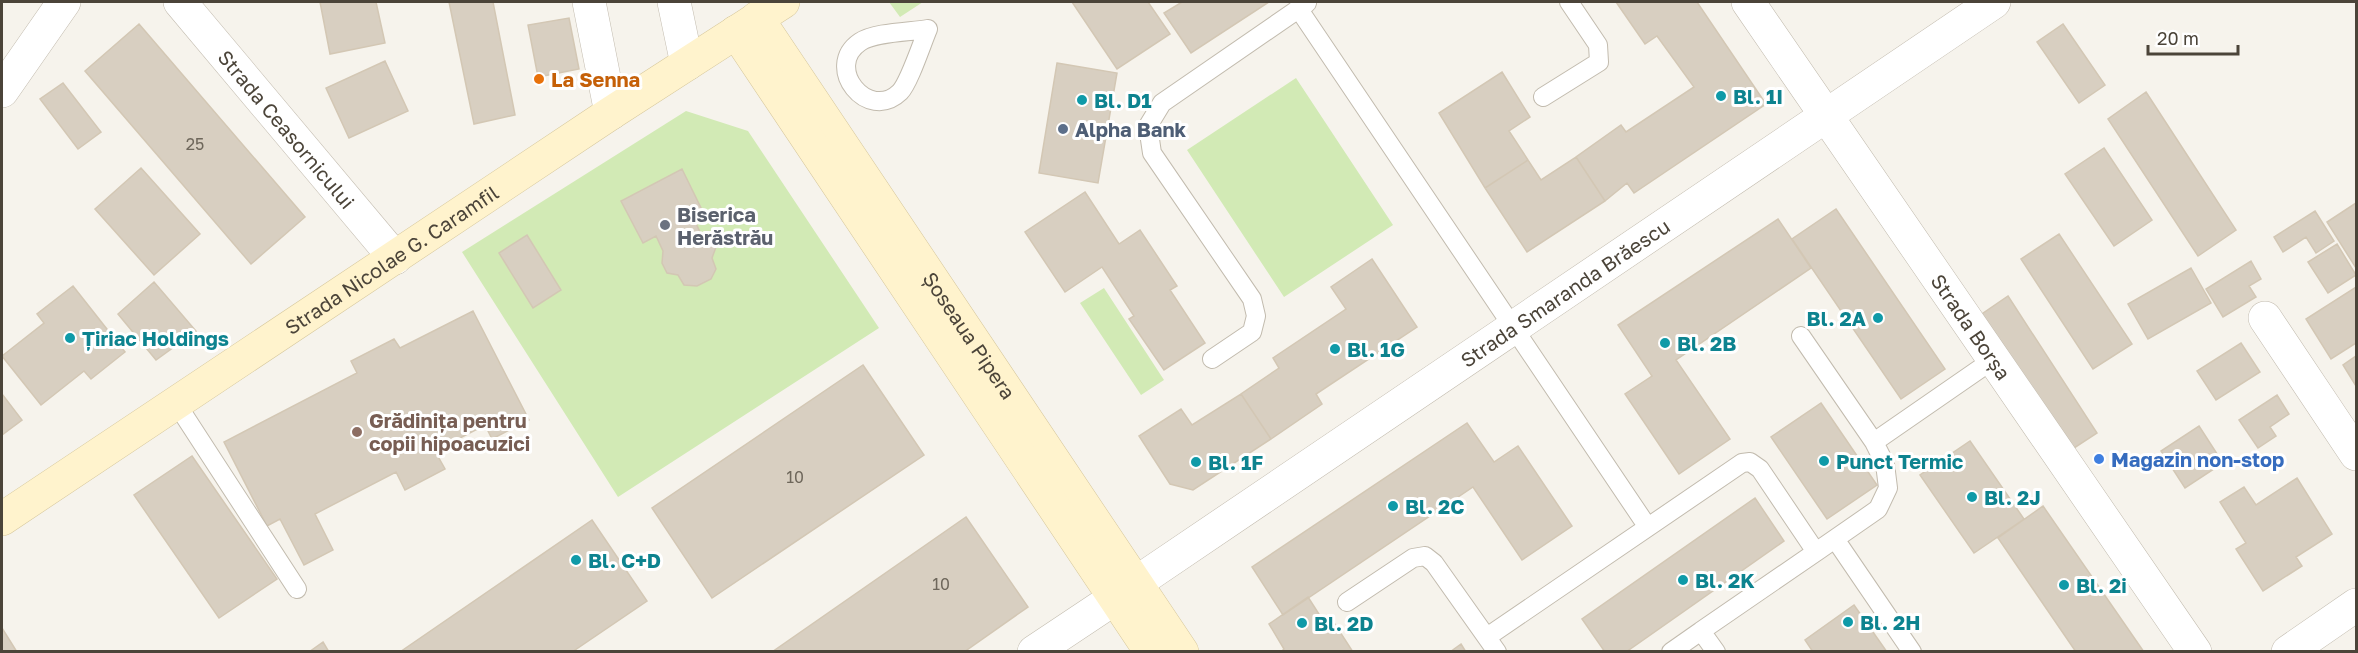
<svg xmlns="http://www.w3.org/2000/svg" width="2358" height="653" font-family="'Golos Text',sans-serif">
<rect width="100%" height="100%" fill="#f6f3ec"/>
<path fill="#d2eab5" d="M889,2H923L900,17Z
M1296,78L1393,225L1284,297L1187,150Z
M686,111L748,131L879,328L618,497L462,252Z
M1104,288L1164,380L1141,395L1080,303Z"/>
<path fill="#d8cfc1" stroke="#d3c7b4" stroke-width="1.5" d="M320,2H376L385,43L330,54Z
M449,2H493L515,115L474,124Z
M1072,2H1148L1170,34L1117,69Z
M1182,2H1269L1191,53L1164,13Z
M1616,2H1697L1766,104L1634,193L1627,183L1605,201L1576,157L1621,125L1626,132L1694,87L1657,36L1645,44Z
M569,18L579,69L538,77L528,25Z
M139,24L305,217L251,264L85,71Z
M2063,24L2105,85L2079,103L2037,42Z
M385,61L408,111L349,138L326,88Z
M1057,63L1117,73L1098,183L1039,173Z
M1502,72L1530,117L1509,131L1528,160L1485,188L1439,113Z
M63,83L101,132L78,149L40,99Z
M2146,92L2236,230L2198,256L2108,119Z
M2104,148L2152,220L2114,246L2065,174Z
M1576,157L1605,201L1527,252L1485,188L1528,160L1541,180Z
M141,168L200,234L154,275L95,209Z
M682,169L703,212L693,217L701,234L710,235L716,247L712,258L716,269L711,279L697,286L684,285L678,275L667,273L662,263L663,251L656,236L643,243L621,201Z
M1085,192L1119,244L1140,230L1177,286L1170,290L1205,343L1164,370L1129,319L1134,316L1102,267L1065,292L1025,232Z
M2356,203V268L2327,222Z
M1836,209L1945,369L1901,399L1792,239Z
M2315,211L2334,241L2316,253L2306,237L2283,252L2274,237Z
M1778,219L1811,268L1676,360L1730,439L1679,474L1625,394L1652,376L1618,325Z
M2059,234L2132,344L2093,369L2021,259Z
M527,235L561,290L533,308L499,253Z
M2337,244L2356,275L2328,293L2308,262Z
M1372,259L1417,327L1316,394L1322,404L1271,439L1241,394L1279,368L1273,358L1346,309L1331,287Z
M2251,261L2261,279L2249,286L2256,297L2223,317L2206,289Z
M2191,268L2211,303L2148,339L2128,304Z
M154,282L196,331L156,360L118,314Z
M73,286L125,352L91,379L84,371L41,405L2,356L44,323L37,314Z
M2356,287V343L2331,359L2306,319Z
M2008,296L2097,433L2065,454L1976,318Z
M473,311L529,420L492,439L485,425L435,451L445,469L405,490L396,472L315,514L333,550L304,565L280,519L267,526L224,442L357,373L351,361L394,339L400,348Z
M2241,343L2260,372L2216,400L2197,371Z
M2356,356V386L2343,365Z
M863,365L924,455L712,598L652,508Z
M2,394L22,420L2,435Z
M1241,394L1271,439L1193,490L1170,484L1139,436L1181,409L1192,425Z
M2277,395L2289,414L2270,427L2276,436L2258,448L2239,420Z
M1821,403L1877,485L1827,519L1771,437Z
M1467,423L1494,462L1518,446L1572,526L1522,560L1473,487L1283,615L1252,567Z
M2199,426L2223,463L2185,488L2161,451Z
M1970,441L2024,519L1974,553L1920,475Z
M192,456L277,579L219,618L134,495Z
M2297,478L2332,534L2296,557L2302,566L2263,591L2236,549L2246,543L2220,502L2244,487L2256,505Z
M1755,498L1784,541L1626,652H1605L1582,619Z
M2043,506L2126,626L2144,652H2076L1998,538Z
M966,517L1028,607L964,652H772Z
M592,520L647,601L572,652H400Z
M1308,597L1324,622L1331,618L1353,652H1281L1284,649L1269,624Z
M1854,605L1887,652H1813L1805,640Z
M2,628L17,652H2Z
M323,642L329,652H309Z
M1461,644L1466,652H1450Z"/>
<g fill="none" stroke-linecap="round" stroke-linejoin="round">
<defs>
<path id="lane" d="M1298,8L1647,526
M928,29C922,43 909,83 900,92C868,123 823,67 860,42C875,32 910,32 928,29Z
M1543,97L1599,62L1598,45L1569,2
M1801,336L1874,442L1885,464L1888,488L1878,509L1816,552
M1212,359L1252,332L1256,316L1252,299L1152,153L1148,126L1162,103L1307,3
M176,403L297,589
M1874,442L1994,359
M1835,539L1912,652
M1347,602L1413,558L1425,556L1434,563L1497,652
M1487,637L1742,463L1750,462L1760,469L1816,552L1701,631
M1671,652L1701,631L1716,652"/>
<g id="street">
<path id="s1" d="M180,2L395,258"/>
<path d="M589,2L611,113"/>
<path d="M674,2L687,64"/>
<path id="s2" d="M1748,2L2195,652"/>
<path d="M2,91L64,2"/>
<path d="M2265,318L2356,454"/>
<path id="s3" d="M1136,583L1994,2"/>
<path d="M1034,652L1115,598"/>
<path d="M2288,652L2356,605"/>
</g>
<g id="secondary">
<path id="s4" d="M757,18L1182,652"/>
<path d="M736,32L1151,652"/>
<path id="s5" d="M2,519L611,113L783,2"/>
</g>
</defs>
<use href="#lane" stroke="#c2bbae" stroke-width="20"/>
<use href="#street" stroke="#c2bbae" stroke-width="34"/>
<use href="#secondary" stroke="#d6c79b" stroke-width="34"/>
<use href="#lane" stroke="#fff" stroke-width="18"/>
<use href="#street" stroke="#fff" stroke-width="33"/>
<use href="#secondary" stroke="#fff3cd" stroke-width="33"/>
</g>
<circle fill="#e8710a" stroke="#fff" stroke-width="2" cx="539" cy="79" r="6"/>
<g fill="#0f9aa8" stroke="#fff" stroke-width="2">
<circle cx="1721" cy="96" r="6"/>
<circle cx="1082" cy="100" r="6"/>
<circle cx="1878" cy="318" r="6"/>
<circle cx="70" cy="338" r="6"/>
<circle cx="1665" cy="343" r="6"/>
<circle cx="1335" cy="349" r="6"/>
<circle cx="1824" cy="461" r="6"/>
<circle cx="1196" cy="462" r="6"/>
<circle cx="1972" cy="497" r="6"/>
<circle cx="1393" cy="506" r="6"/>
<circle cx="576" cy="560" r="6"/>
<circle cx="1683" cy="580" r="6"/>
<circle cx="2064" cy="585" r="6"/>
<circle cx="1848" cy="622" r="6"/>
<circle cx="1302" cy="623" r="6"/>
</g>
<circle fill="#5c6f8a" stroke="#fff" stroke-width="2" cx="1063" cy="129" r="6"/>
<circle fill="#6b7280" stroke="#fff" stroke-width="2" cx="665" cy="225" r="6"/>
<circle fill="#8d6e63" stroke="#fff" stroke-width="2" cx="357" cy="432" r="6"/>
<circle fill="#3f7fe0" stroke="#fff" stroke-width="2" cx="2099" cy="459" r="6"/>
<g text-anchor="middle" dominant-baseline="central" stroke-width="6" stroke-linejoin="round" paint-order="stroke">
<g font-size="16" fill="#6e675b">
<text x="195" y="144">25</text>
<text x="795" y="477">10</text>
<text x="941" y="584">10</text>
</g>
<g font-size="20" font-weight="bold" fill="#c56008" stroke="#fff" text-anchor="start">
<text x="551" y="79">La Senna</text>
</g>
<g font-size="20" font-weight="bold" fill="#0d838f" stroke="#fff" text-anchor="start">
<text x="1733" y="96">Bl. 1I</text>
<text x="1094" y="100">Bl. D1</text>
<text x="1866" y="318" text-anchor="end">Bl. 2A</text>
<text x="82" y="338">Țiriac Holdings</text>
<text x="1677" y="343">Bl. 2B</text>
<text x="1347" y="349">Bl. 1G</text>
<text x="1836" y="461">Punct Termic</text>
<text x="1208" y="462">Bl. 1F</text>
<text x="1984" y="497">Bl. 2J</text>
<text x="1405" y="506">Bl. 2C</text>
<text x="588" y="560">Bl. C+D</text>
<text x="1695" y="580">Bl. 2K</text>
<text x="2076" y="585">Bl. 2i</text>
<text x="1860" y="622">Bl. 2H</text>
<text x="1314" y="623">Bl. 2D</text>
</g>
<g font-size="20" fill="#4b4439" stroke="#fff">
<text stroke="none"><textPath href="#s1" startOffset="166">Strada Ceasornicului</textPath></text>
<text stroke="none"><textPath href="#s5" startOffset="468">Strada Nicolae G. Caramfil</textPath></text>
<text stroke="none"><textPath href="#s3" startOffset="518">Strada Smaranda Brăescu</textPath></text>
<text stroke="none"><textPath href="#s2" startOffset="394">Strada Borșa</textPath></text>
<text stroke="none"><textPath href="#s4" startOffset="382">Șoseaua Pipera</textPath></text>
</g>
<g font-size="20" font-weight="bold" fill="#4e5e75" stroke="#fff" text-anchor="start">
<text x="1075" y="129">Alpha Bank</text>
</g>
<g font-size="20" font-weight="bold" fill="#5b616d" stroke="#fff" text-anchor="start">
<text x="677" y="214">Biserica<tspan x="677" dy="23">Herăstrău</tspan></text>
</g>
<g font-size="20" font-weight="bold" fill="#785e54" stroke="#fff" text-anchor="start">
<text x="369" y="420">Grădinița pentru<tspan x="369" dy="23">copii hipoacuzici</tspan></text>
</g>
<g font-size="20" font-weight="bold" fill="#366cbe" stroke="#fff" text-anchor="start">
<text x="2111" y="459">Magazin non-stop</text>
</g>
</g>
<rect width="2358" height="653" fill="none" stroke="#4b4439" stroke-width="6"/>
<path d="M2148 45v9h90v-9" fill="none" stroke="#4b4439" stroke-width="3"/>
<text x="2157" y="45" font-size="18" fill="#4b4439" stroke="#ffffff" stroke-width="4.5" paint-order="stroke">20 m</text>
</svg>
